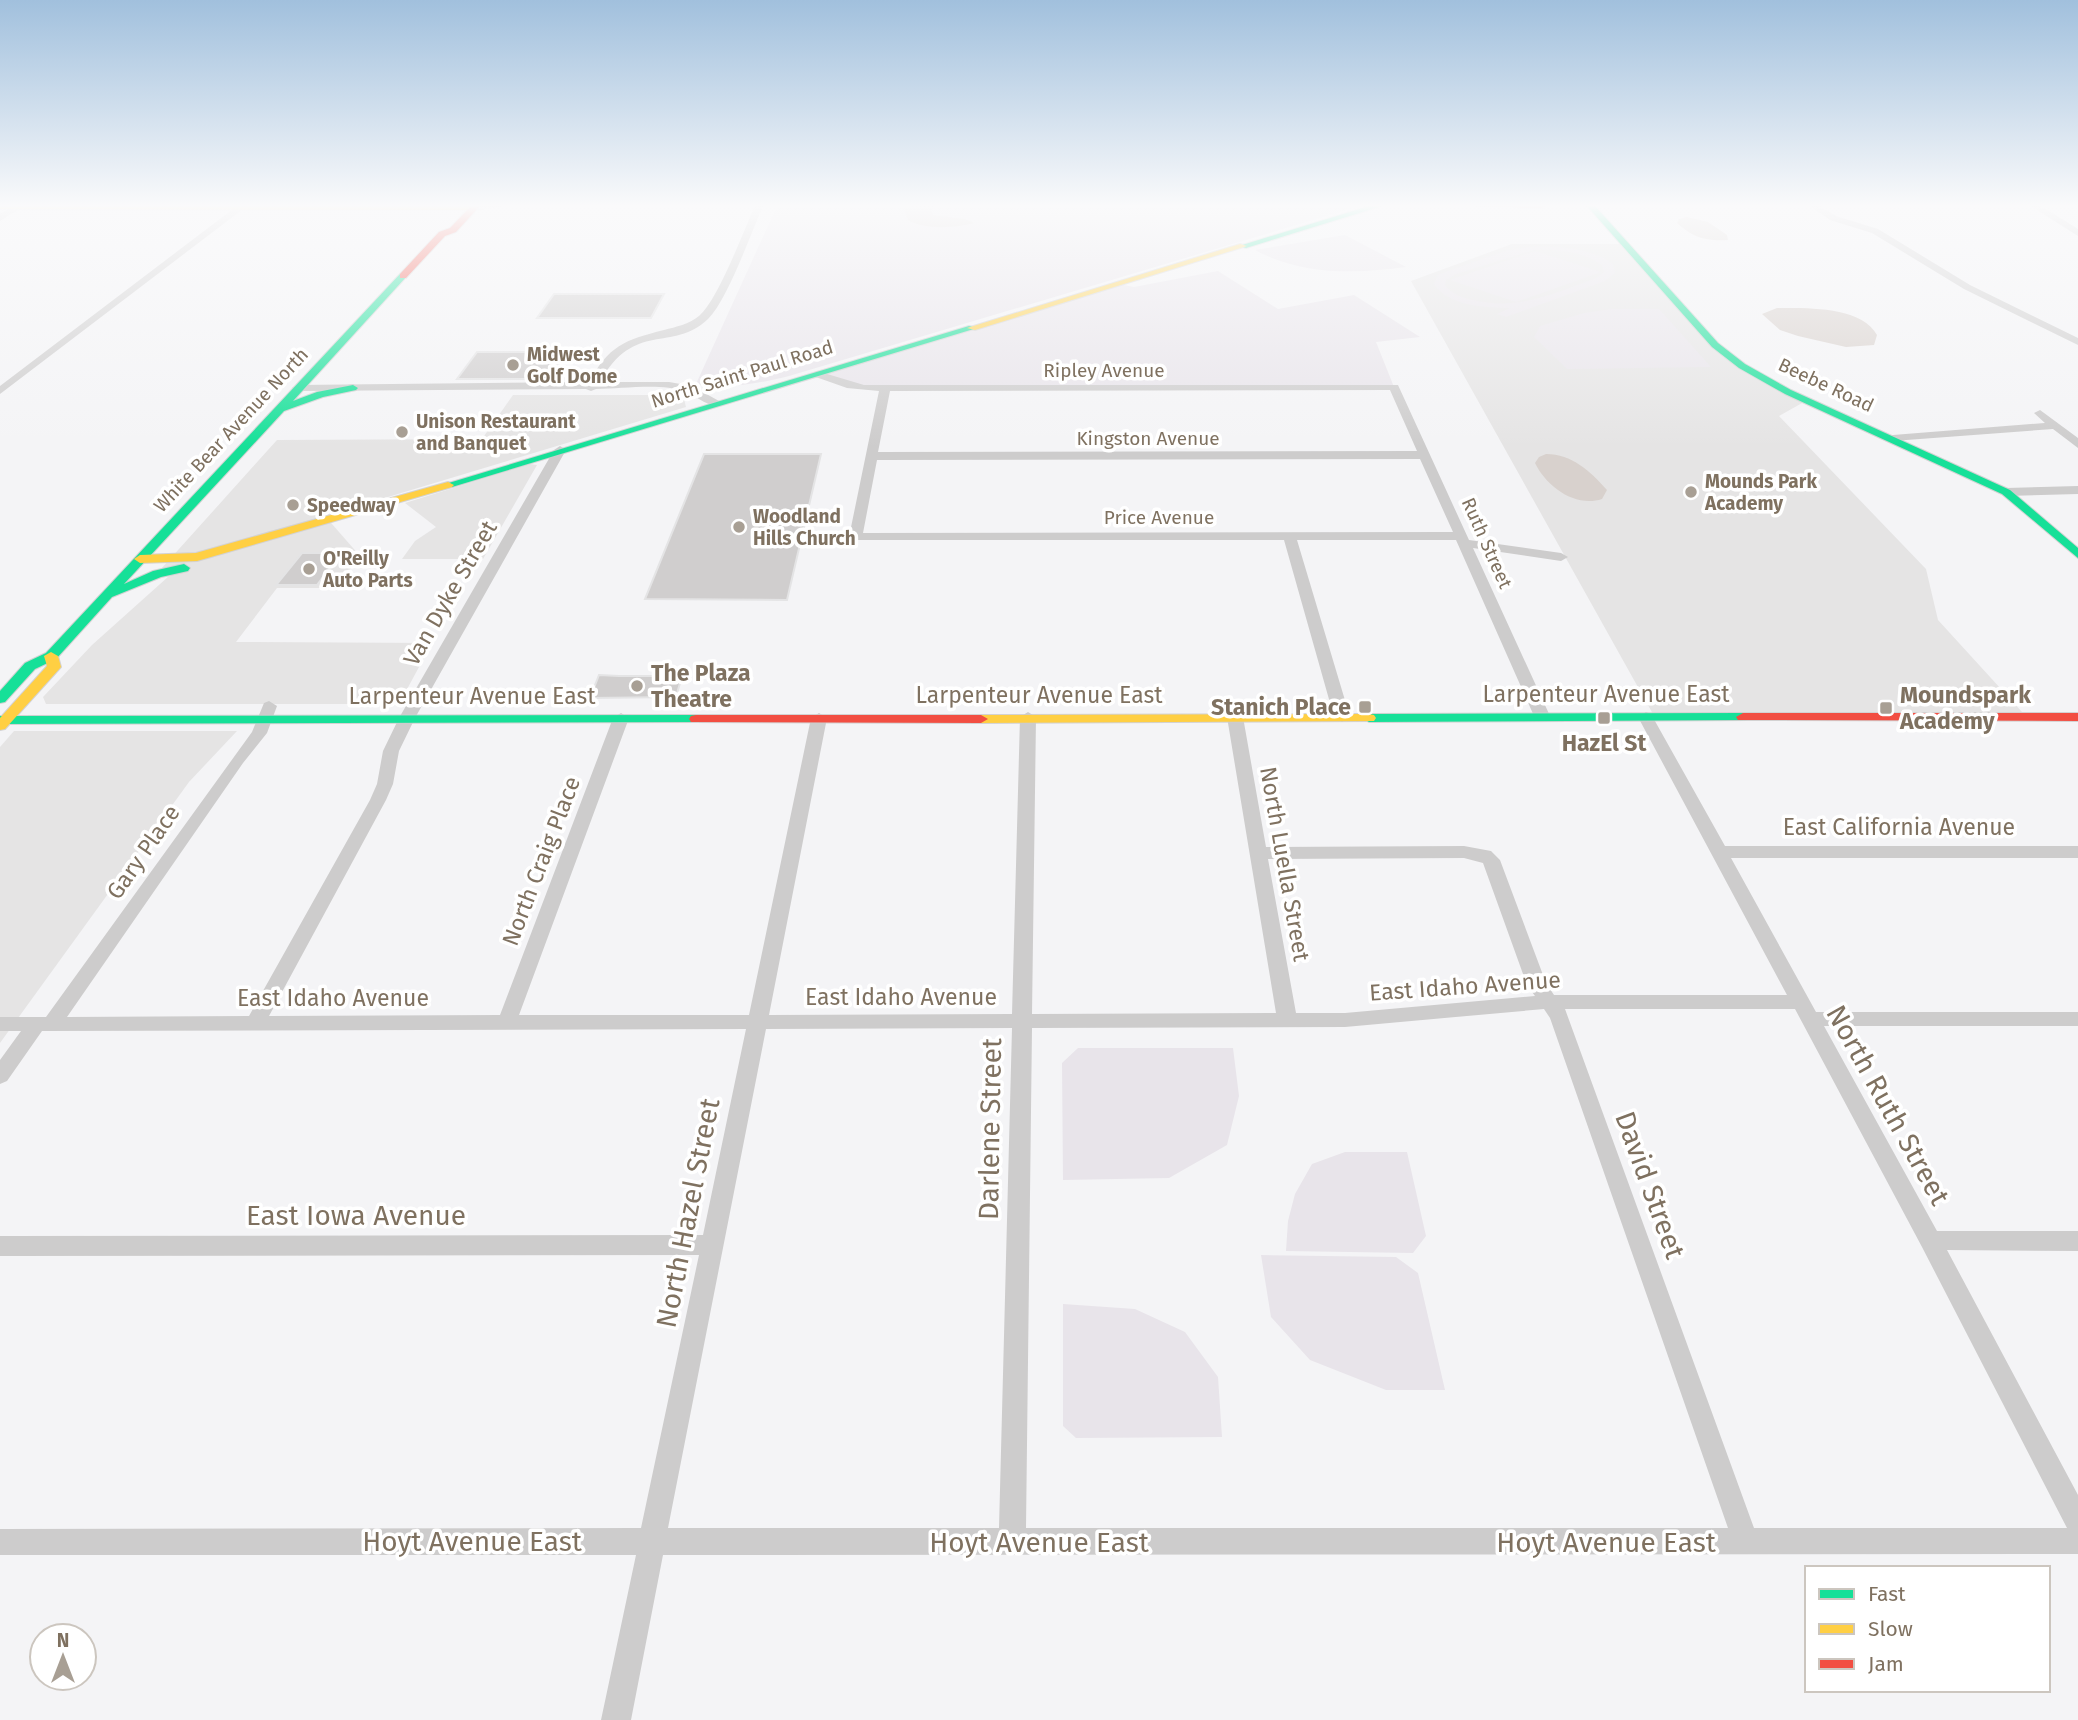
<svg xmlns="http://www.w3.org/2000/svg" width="2078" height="1720" font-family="'Fira Sans',sans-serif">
<rect width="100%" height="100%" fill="#f4f4f6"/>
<path fill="#e5e4e4" d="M1512,244H1623L1708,342L1804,402L1779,416L1926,569L1938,620L2022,712L1653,714L1411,281Z
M513,395H668L684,399L686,407L325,516L360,556L336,588H277L236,642L432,643L399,704H46L43,697L92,645L169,576L161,569L277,440L482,439Z
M530,464L537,465L483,559H402L415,541L436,527L405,503Z
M14,731H237L189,782L0,1043V747Z"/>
<path fill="#e8e4ea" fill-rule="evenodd" d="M777,206H1360L789,376C756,384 729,389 696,384Z
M1345,235L1406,267C1355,274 1301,275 1255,250Z
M1530,247C1557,246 1590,247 1613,264L1615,273L1605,281L1506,317L1497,314L1510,308C1486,308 1448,306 1434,284L1438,275L1448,271L1509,250ZM1534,250C1557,249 1583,251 1602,265L1604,272L1596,278C1555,293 1518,311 1473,300C1462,298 1452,294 1445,285L1446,280L1456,274Z
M1535,251L1601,272L1516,302L1450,280Z
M1218,271L1278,309L1354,295L1420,337L1376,342L1394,387L885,388L847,385L817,374L1119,284L1134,287Z
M1611,309H1659L1711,367L1567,369L1534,337L1540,326L1584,313Z
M1078,1048H1233L1239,1096L1227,1145L1169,1178L1063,1180L1062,1063Z
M1345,1152H1407L1426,1236L1413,1253L1286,1251L1288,1221L1295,1194L1312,1164Z
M1261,1255L1396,1257L1418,1273L1445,1390H1386L1310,1360L1271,1317Z
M1063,1304L1135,1309L1185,1332L1218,1377L1222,1437L1076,1438L1063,1426Z"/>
<path fill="#d8d1cd" d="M935,206L931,210L933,215L965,219L974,223C956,228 924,230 908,220L903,207Z
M1687,217L1708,222L1727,235L1728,240C1705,241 1694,238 1677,223L1679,219Z
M1777,308C1807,308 1861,306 1877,335L1874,345L1846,347L1798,336L1780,330L1762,314Z
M1546,454C1572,454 1590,471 1607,490L1602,499C1575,508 1546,486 1535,463L1539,457Z"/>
<path fill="#d0cece" stroke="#e4e4e5" stroke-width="2" d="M554,294H664L651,318H537Z
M477,352H567L550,379H457Z
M704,454H821L787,600L645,599Z
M302,553H341L317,585H276Z
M599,675L619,676H682L676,697L590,698Z"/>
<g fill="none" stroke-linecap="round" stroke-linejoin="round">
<defs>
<path id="fast" d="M1369,206H1382L1246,248L1239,246Z
M1587,206H1595L1718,343L1745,364L1791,390L2010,490L2078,548V558L2002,494L1785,394L1739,368L1712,347Z
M400,274L407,276L293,401L317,392L353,385L358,388L356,390L323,397L284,411L124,584L153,571L184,564L190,568L188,571L161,577L112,597L56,659L35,669L5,702L0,703V691L25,663L46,653Z
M969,326L977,328L452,487L442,485Z
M1743,713L1750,717L1748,720L1369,722L1362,718L1369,714Z
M696,715L701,716L703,719L701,722L0,724V716Z"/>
<path id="slow" d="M0,206H477L478,208L474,210L0,209Z
M1240,244L1247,246L975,330L967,328Z
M448,482L454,485L452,487L197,561L140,563L134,559L140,555L196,553Z
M51,652L58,656L61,667L5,729L0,730V718L47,666L44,656Z
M1369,714L1374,715L1376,718L1374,721L981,723L974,719L981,715Z"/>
<path id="jam" d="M471,206H480L456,232L445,236L406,278H400V274L439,232L450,228Z
M1476,206H1545L1541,208Z
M1743,713H2078V721L1738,720L1736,717Z
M696,715H981L988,719L981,723L691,722L689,719L691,716Z"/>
</defs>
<use href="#fast" stroke="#d3d2d2" stroke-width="2"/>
<use href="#slow" stroke="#d3d2d2" stroke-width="2"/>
<use href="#jam" stroke="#d3d2d2" stroke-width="2"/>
<path fill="#cdcccc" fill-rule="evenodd" d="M13,206H24L0,221V214Z
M237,206H247L0,394V386Z
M471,206H508L474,211Z
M755,206H763C751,233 727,301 708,319C672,353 634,320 600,382H669L692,386L719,401V405C706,407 696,395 684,391C661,383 621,389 596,389L591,391L586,389L297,391L292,388L297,385L589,382C609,346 624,340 664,330C676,327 689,324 699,316C718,300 743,232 755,206Z
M1810,206H1820L1836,216L1878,229L1970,285L2078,338V345L1964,289L1872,233L1830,220Z
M2031,206H2041L2078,229V236Z
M817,371L864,385H1398L1469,540L1561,553L1568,557L1561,561L1473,548L1550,716L1542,721L1534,716L1456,540H1297L1350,717L1342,722L1334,717L1284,540H851L849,537L879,391L847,388L813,376L812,374ZM1390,390L1417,451L878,452L890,391ZM1420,459L1453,532L863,533L877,460Z
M2040,410L2078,438V448L2053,429L1893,441L1887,438L1893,435L2045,423L2034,413Z
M560,446L566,450L415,718L399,751L393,784L386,800L269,1016L500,1015L613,718L621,713L629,718L519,1015H749L811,718L819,713L827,718L769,1015L1012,1014L1020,717L1028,712L1036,717L1032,1014L1276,1013L1227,717L1235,712L1243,717L1266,847L1464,846L1491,851L1500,860L1546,983L1554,995H1787L1638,717L1646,712L1651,714L1725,846H2078V858H1731L1816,1012H2078V1026H1824L1937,1231H2078V1251L1947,1250L2078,1495V1554L663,1555L631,1720H601L636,1555H0V1529L641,1528L699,1255L0,1256V1236L703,1235L746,1029L42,1031L7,1081L0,1084V1060L21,1031H0V1017H46L252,732L264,703L269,701L277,706L267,733L243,763L67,1017L249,1016L370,800L377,784L383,751L399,718L554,450ZM1464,858L1483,863L1527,985L1535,996L1345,1013H1296L1268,859ZM1544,1009L1550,1018L1728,1528H1026L1032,1028L1345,1027ZM1565,1009H1795L1922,1247L2067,1528H1754ZM1012,1028L999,1528H668L766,1029Z
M2078,486V494L2006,496L2000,492L2006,488Z"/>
<use href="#fast" fill="#16e098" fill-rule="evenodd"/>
<use href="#slow" fill="#ffcf43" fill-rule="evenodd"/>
<use href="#jam" fill="#f24e42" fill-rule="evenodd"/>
</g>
<linearGradient id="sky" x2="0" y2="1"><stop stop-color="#a1c0dd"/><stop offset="0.46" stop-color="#fafafb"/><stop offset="1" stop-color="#fafafb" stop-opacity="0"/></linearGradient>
<rect width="2078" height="447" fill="url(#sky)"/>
<g fill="#a89f94" stroke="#fff" stroke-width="2.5">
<circle cx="513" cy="365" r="7"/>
<circle cx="402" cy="432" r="7"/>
<circle cx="1691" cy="492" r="7"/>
<circle cx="293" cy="505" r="7"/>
<circle cx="739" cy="527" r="7"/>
<circle cx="309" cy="569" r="7"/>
<circle cx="637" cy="686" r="7"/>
<rect x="1358" y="700" width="14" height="14" rx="3.5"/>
<rect x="1879" y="701" width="14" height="14" rx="3.5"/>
<rect x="1597" y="711" width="14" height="14" rx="3.5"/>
</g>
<g text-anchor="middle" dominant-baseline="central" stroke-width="7" stroke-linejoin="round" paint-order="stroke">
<g font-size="19" font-weight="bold" fill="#7f7160" stroke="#fff" text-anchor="start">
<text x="527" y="354">Midwest<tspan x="527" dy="22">Golf Dome</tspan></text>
<text x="416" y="421">Unison Restaurant<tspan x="416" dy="22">and Banquet</tspan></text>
<text x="1705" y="481">Mounds Park<tspan x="1705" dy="22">Academy</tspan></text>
<text x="307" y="505">Speedway</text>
<text x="753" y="516">Woodland<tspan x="753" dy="22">Hills Church</tspan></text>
<text x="323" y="558">O'Reilly<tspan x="323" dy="22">Auto Parts</tspan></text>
</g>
<g font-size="19" fill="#7f7160" stroke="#fff">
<text x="1104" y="370">Ripley Avenue</text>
<text transform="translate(742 374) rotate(-17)">North Saint Paul Road</text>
<text transform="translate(1826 385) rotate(25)">Beebe Road</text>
<text transform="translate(231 430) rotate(-47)">White Bear Avenue North</text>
<text x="1148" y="438">Kingston Avenue</text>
<text x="1159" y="517">Price Avenue</text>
<text transform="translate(1487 543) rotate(66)">Ruth Street</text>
</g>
<g font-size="23" fill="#7f7160" stroke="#fff">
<text transform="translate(450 593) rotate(-60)">Van Dyke Street</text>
<text x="1606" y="694">Larpenteur Avenue East</text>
<text x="1039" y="695">Larpenteur Avenue East</text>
<text x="472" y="696">Larpenteur Avenue East</text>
<text x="1899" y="827">East California Avenue</text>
<text transform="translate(143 852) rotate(-55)">Gary Place</text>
<text transform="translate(541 861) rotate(-69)">North Craig Place</text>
<text transform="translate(1285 864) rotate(80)">North Luella Street</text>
<text transform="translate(1465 986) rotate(-4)">East Idaho Avenue</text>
<text x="901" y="997">East Idaho Avenue</text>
<text x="333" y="998">East Idaho Avenue</text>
</g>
<g font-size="23" font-weight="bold" fill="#7f7160" stroke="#fff" text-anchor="start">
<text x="651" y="673">The Plaza<tspan x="651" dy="26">Theatre</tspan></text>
<text x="1900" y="695">Moundspark<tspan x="1900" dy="26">Academy</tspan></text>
<text x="1351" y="707" text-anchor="end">Stanich Place</text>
<text x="1604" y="743" text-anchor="middle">HazEl St</text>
</g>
<g font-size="28" fill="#7f7160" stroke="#fff">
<text transform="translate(1888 1105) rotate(61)">North Ruth Street</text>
<text transform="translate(990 1129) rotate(-89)">Darlene Street</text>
<text transform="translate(1650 1185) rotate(70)">David Street</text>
<text transform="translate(688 1213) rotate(-79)">North Hazel Street</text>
<text x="356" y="1215">East Iowa Avenue</text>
<text x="472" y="1541">Hoyt Avenue East</text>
<text x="1039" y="1542">Hoyt Avenue East</text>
<text x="1606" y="1542">Hoyt Avenue East</text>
</g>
</g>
<rect x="1805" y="1566" width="245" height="126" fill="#ffffff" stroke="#ccc6bf" stroke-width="2"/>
<rect x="1819" y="1589" width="35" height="10" fill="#16e098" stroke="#ccc6bf" stroke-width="2"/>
<text x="1868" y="1601" font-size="21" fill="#7f7160">Fast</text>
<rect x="1819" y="1624" width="35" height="10" fill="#ffcf43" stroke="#ccc6bf" stroke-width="2"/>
<text x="1868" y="1636" font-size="21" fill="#7f7160">Slow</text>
<rect x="1819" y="1659" width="35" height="10" fill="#f24e42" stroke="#ccc6bf" stroke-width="2"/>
<text x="1868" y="1671" font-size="21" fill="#7f7160">Jam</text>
<g transform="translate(63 1657)"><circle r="33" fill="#ffffff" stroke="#ccc6bf" stroke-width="2"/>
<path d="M0-5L12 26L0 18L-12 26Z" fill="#a89f94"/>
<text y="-10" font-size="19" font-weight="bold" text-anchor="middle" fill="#7f7160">N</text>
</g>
</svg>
